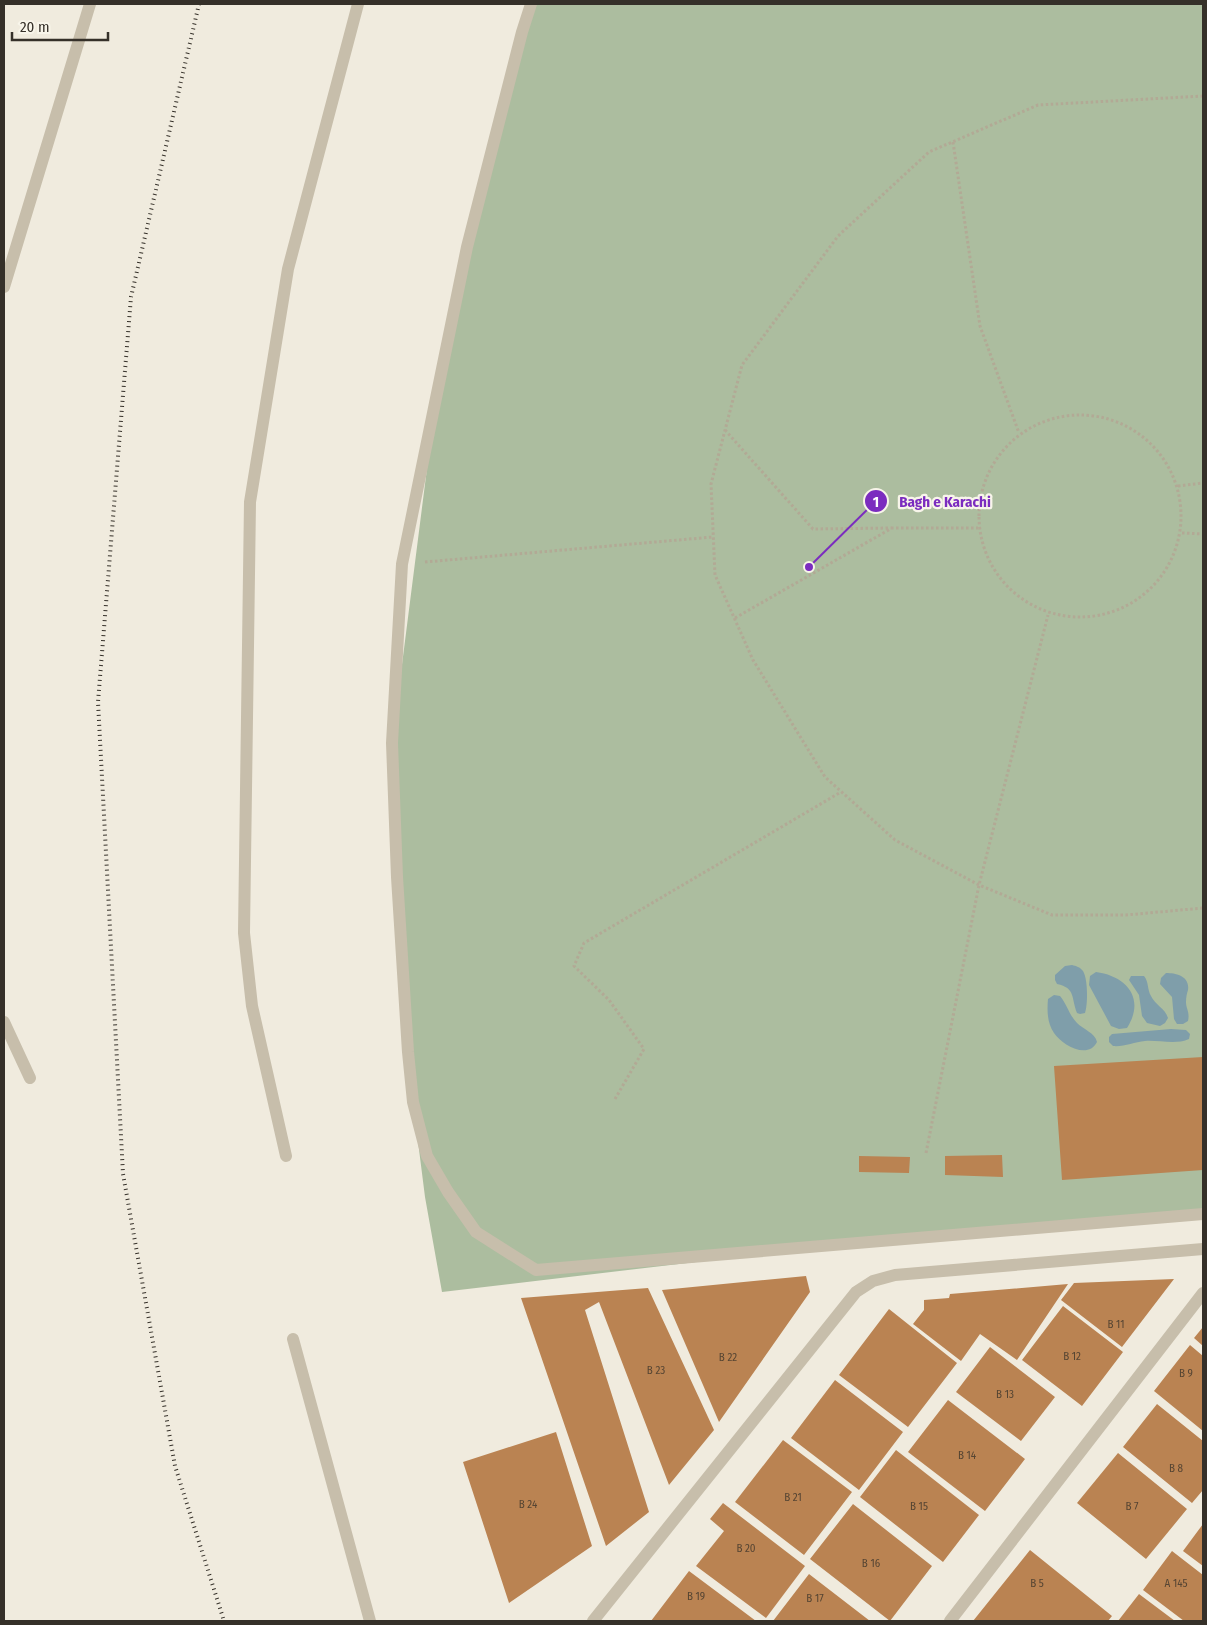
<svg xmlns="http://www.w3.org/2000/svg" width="1207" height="1625" font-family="'Fira Sans Condensed',sans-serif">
<rect width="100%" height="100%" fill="#f0ebde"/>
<path fill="#acbd9f" d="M531,4H1203V1213L839,1245L442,1292L425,1197L413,1102L392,743L437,390Z"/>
<path fill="#7f9eaa" d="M1072,965C1076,966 1080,967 1083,971C1088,979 1088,1004 1085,1013L1080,1014L1077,1013C1071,998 1076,988 1057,984L1055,980V975L1065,966Z
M1096,972C1126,976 1146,998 1127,1028L1119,1029L1111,1026L1089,985L1090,976Z
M1166,973C1176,973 1190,976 1188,990C1187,993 1186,997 1186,1002C1186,1009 1190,1012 1188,1021L1183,1024H1177L1174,1019L1172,997L1160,984L1161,978Z
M1131,976H1144C1149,982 1147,989 1151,996C1155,1005 1165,1008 1168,1018L1165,1023L1160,1026L1147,1023L1142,1016L1139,995L1129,980Z
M1054,995L1060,996C1067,1004 1069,1015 1077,1023C1083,1029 1095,1033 1097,1042C1088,1060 1062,1045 1054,1033C1047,1023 1047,1010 1048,999Z
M1171,1029L1186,1030L1190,1034L1189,1039C1176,1045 1159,1040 1145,1041C1134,1042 1124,1047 1113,1046L1109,1042V1037L1112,1034Z"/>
<path fill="#ba8352" d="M1203,1057V1170L1062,1180L1054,1066Z
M1002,1155L1003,1177L945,1175V1156Z
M859,1156L910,1157L909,1173L859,1172Z
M806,1276L810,1292L719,1422L662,1290Z
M1174,1279L1122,1347L1061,1300L1074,1283Z
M1068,1284L1017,1360L980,1334L961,1361L913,1324L924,1310V1300L949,1298L950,1294Z
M648,1288L714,1430L669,1485L599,1302L585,1310L649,1512L606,1546L521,1298Z
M1063,1306L1123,1352L1082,1406L1022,1360Z
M889,1309L957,1363L908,1427L839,1375Z
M1203,1327V1346L1194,1338Z
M1190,1345L1203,1356V1431L1154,1391Z
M990,1347L1055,1397L1021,1441L956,1392Z
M835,1380L903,1432L859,1490L791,1438Z
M948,1400L1025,1459L985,1511L908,1452Z
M1157,1404L1203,1441V1490L1192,1503L1123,1447Z
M556,1432L592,1546L509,1603L463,1462Z
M783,1440L852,1492L804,1555L735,1502Z
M896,1450L979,1515L943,1562L860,1497Z
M1118,1453L1187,1509L1146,1559L1077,1503Z
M723,1503L805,1566L766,1618L696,1566L724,1531L710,1519Z
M853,1504L932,1566L890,1621L810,1559Z
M1203,1524V1566L1183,1551Z
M1030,1550L1112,1616L1108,1621H973Z
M1172,1551L1203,1575V1621H1184L1143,1590Z
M689,1571L756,1621H651Z
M809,1574L870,1621H773Z
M1139,1594L1175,1621H1118Z"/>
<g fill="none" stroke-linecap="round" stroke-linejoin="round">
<path stroke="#b2a995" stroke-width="3" stroke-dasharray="2.5 2.5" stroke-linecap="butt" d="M1203,96L1038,105L929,152L838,236L742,365L711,484L715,575L753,660L825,777L895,840L979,885L1052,915H1126L1203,908
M953,142L980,326L1019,433
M979 516a101 101 0 1 1 202 0a101 101 0 1 1-202 0Z
M725,430L813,529L892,528
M1178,486L1203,483
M1182,533L1203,534
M425,562L713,537
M735,618L892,528H978
M615,1099L644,1049L609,1000L574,966L584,943L841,792
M926,1153L979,885L1048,615"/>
<path stroke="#c7beab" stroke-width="12" d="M531,4L522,32L467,247L402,564L392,743L397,877L408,1052L413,1102L427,1156L448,1192L476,1232L536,1270L1203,1214"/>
<path stroke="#c7beab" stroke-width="12" d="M4,287L90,4
M4,1022L30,1078
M286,1156L252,1006L244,933L250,502L288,269L358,4
M293,1339L370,1621
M593,1621L856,1292L873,1281L895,1275L1203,1249
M950,1621L1203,1293"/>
<path stroke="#353029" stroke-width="4" stroke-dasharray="1 4" stroke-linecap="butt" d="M199,4L131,297L98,702L123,1174L175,1466L224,1621"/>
</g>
<g text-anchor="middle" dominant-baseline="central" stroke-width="4.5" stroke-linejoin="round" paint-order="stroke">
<g font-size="11" fill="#564533">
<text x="1116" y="1324">B 11</text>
<text x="1072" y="1356">B 12</text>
<text x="728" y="1357">B 22</text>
<text x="656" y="1370">B 23</text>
<text x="1186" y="1373">B 9</text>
<text x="1005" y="1394">B 13</text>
<text x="967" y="1455">B 14</text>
<text x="1176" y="1468">B 8</text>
<text x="793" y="1497">B 21</text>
<text x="528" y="1504">B 24</text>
<text x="919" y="1506">B 15</text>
<text x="1132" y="1506">B 7</text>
<text x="746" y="1548">B 20</text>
<text x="871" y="1563">B 16</text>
<text x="1037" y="1583">B 5</text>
<text x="1176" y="1583">A 145</text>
<text x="696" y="1596">B 19</text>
<text x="815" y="1598">B 17</text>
</g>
</g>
<path fill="none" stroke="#7b2cbf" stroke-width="2" d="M809 567L876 501"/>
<g fill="#7b2cbf" stroke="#f8f5ea" stroke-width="2">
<circle cx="809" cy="567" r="5"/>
<circle cx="876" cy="501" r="12"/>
</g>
<g font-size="15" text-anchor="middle" font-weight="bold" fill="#fff">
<text x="876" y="507">1</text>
</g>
<g font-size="15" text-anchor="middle" font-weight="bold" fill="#7b2cbf" stroke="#f8f5ea" stroke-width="4.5" stroke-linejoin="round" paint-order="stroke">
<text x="945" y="507">Bagh e Karachi</text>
</g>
<rect width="1207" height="1625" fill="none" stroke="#353029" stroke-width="10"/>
<path d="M12 32v8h96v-8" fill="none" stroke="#353029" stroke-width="2.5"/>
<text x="20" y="32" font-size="15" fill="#353029" stroke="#f8f5ea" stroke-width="4" paint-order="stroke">20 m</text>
</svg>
